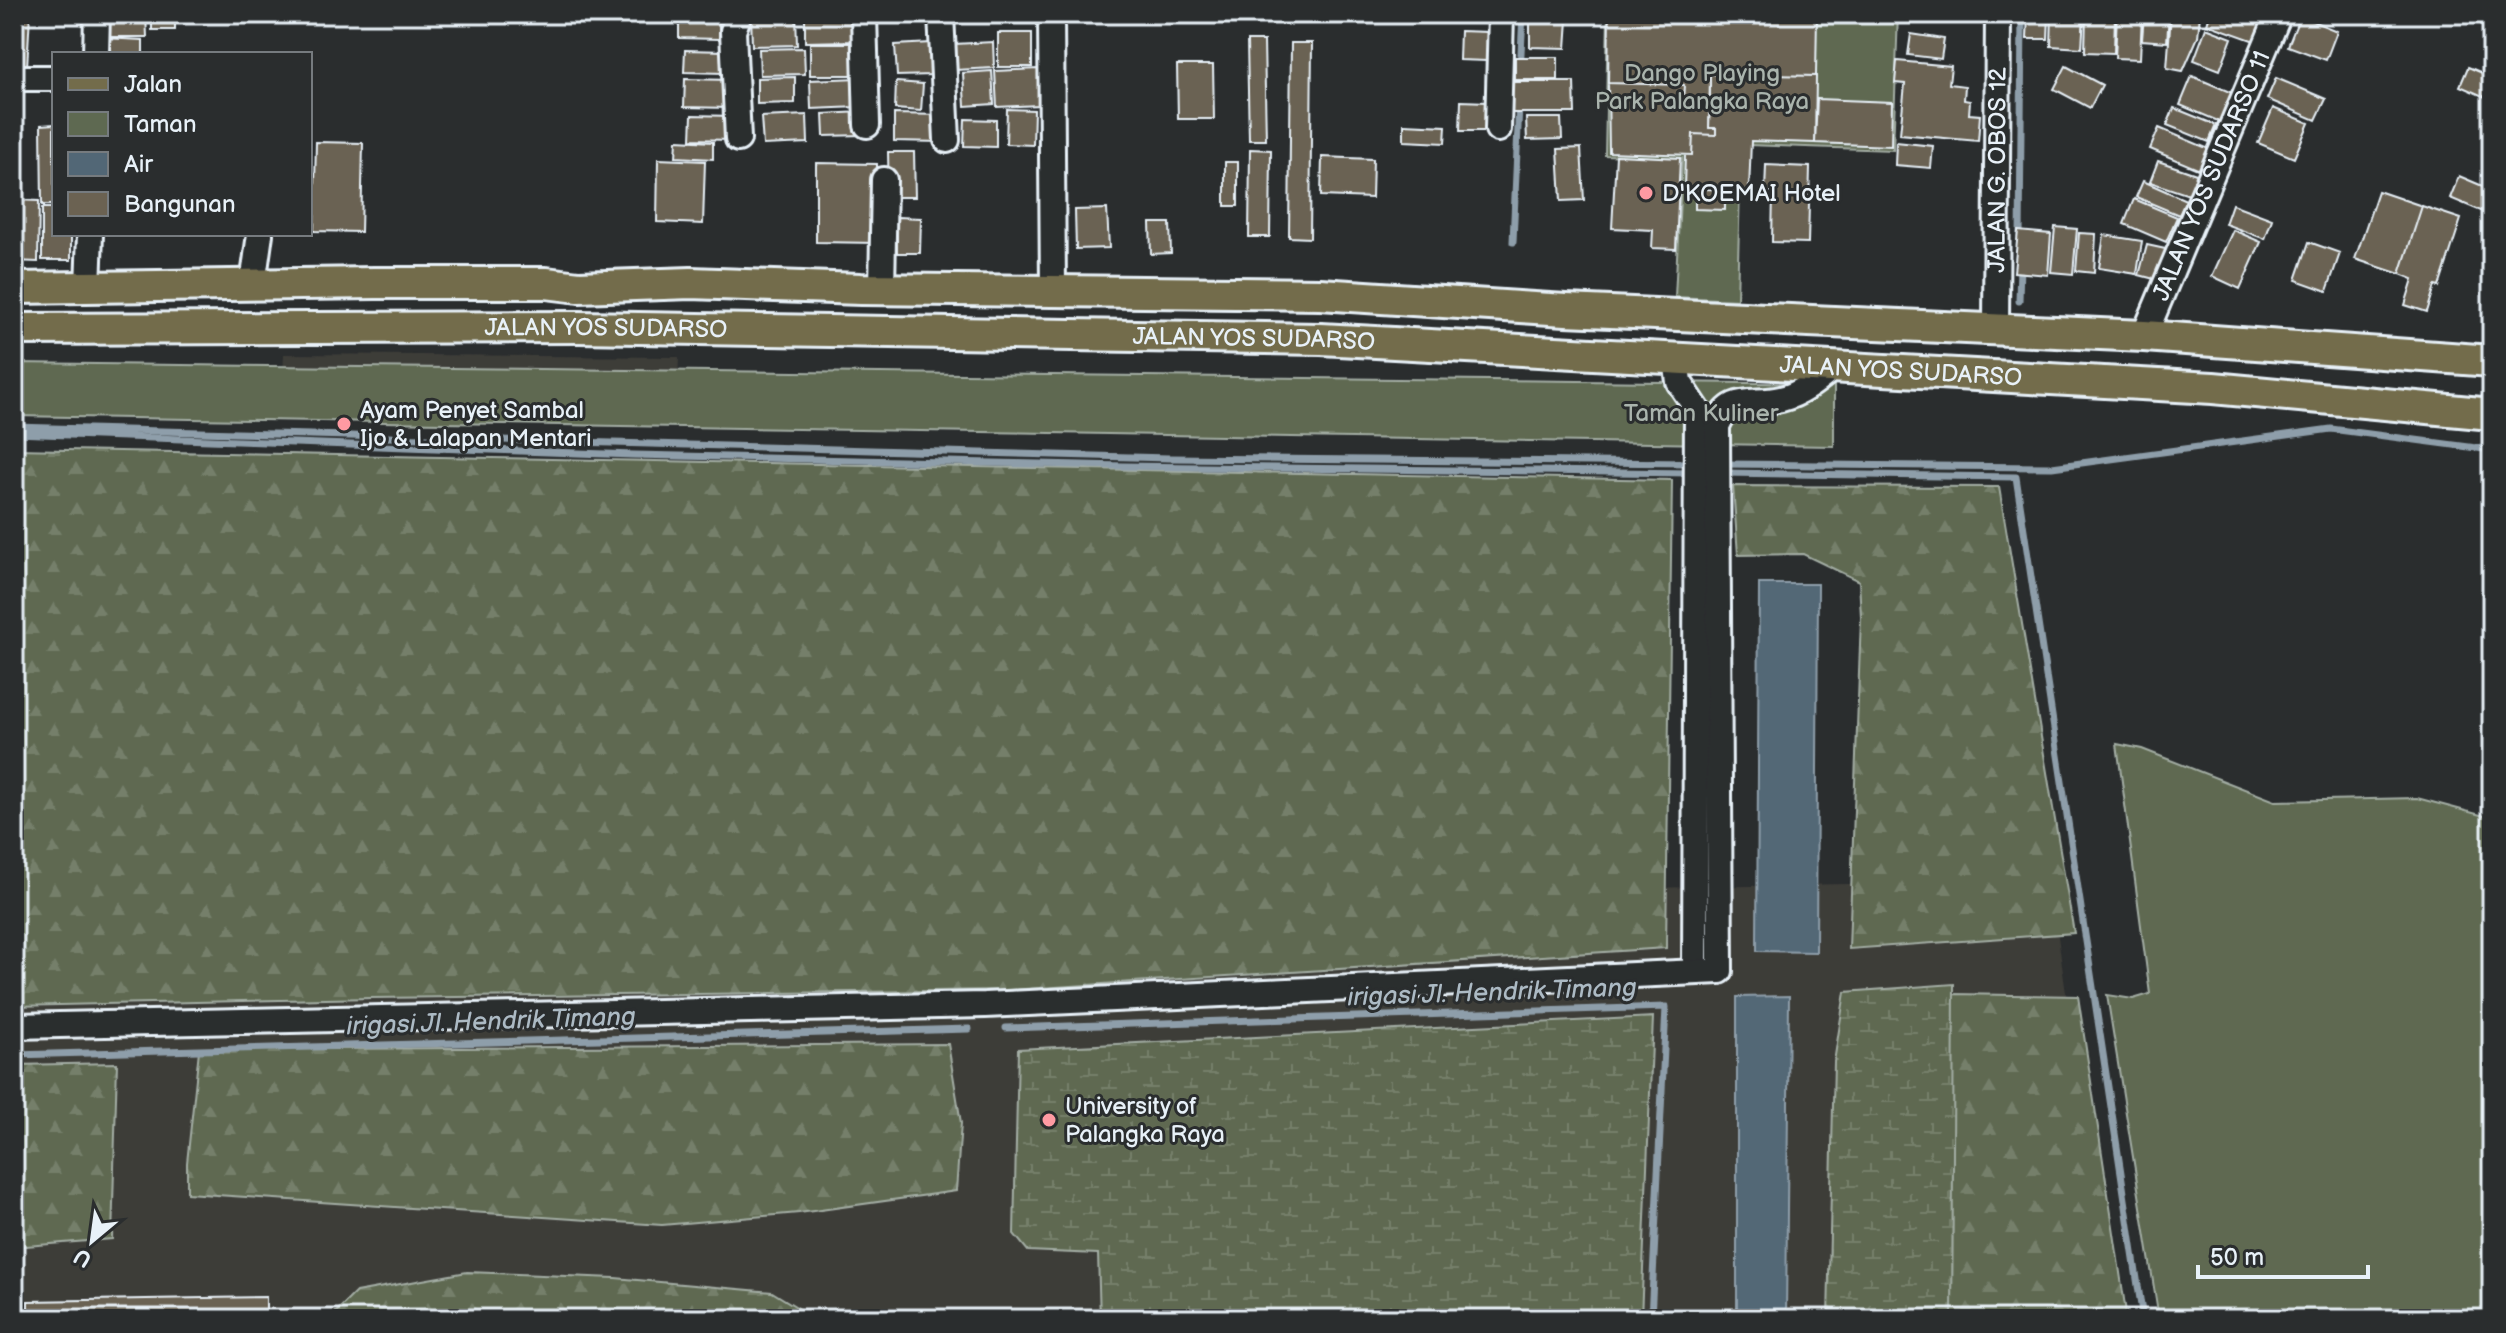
<svg xmlns="http://www.w3.org/2000/svg" width="2506" height="1333" font-family="'Balsamiq Sans',sans-serif">
<defs>
<pattern id="forest-firs" width="22" height="20" patternUnits="userSpaceOnUse" patternTransform="scale(2)"><rect width="22" height="20" fill="#5e6951"/><path d="M5 1l3.5 6h-7zM16 11l3.5 6h-7z" fill="#757f6b"/></pattern>
<pattern id="wetland-marsh" width="20" height="14" patternUnits="userSpaceOnUse" patternTransform="scale(2)"><rect width="20" height="14" fill="#5e6951"/><path d="M1 5h8M5 5V1M11 12h8M15 12V8" fill="none" stroke="#757f6b"/></pattern>
</defs>
<rect width="100%" height="100%" fill="#2a2d2e"/>
<filter id="ink" filterUnits="userSpaceOnUse"><feTurbulence type="fractalNoise" baseFrequency=".0125" numOctaves="2"/><feDisplacementMap in="SourceGraphic" scale="16" xChannelSelector="R" yChannelSelector="G"/><feConvolveMatrix kernelMatrix="1 2 1 2 8 2 1 2 1" color-interpolation-filters="sRGB"/></filter>
<g filter="url(#ink)">
<path fill="#3e3d39" d="M284,354L679,357L676,427L281,420Z
M2050,880L2112,1319H14V920Z"/>
<path fill="#5e6951" stroke="#a3ada4" stroke-width="2" d="M1608,14H1898L1893,150L1748,145L1740,187L1737,300L1675,297L1682,158L1605,155Z
M14,363L1834,384V446L14,416Z
M2117,744L2142,749L2275,801L2417,798L2492,818V1319H2159L2107,995L2133,999L2150,994Z"/>
<path fill="url(#forest-firs)" stroke="#a3ada4" stroke-width="2" d="M14,449L1672,480L1666,948L1009,990L372,998L14,1006Z
M1733,486L1999,487L2074,933L1849,949L1861,617L1859,581L1803,554L1738,555Z
M1953,994L2078,996L2127,1319H1952Z
M948,1044L961,1123L956,1191L799,1213L662,1225L187,1193V1163L199,1050Z
M117,1063L112,1239L14,1247V1065Z
M467,1272L615,1278L772,1292L816,1319H329L356,1292Z"/>
<path fill="url(#wetland-marsh)" stroke="#a3ada4" stroke-width="2" d="M1954,984L1952,1319H1828L1834,1062L1845,992Z
M1653,1017L1641,1319H1100L1098,1254L1028,1251L1014,1234L1018,1049Z"/>
<path fill="#526776" stroke="#8e9eaa" stroke-width="2" d="M1759,584H1818L1816,952L1757,951Z
M1789,996L1786,1319H1737V997Z"/>
<g fill="none" stroke-linecap="round" stroke-linejoin="round">
<path stroke="#8e9eaa" stroke-width="7" d="M1519,92L1523,14
M2020,240L2022,14
M1513,242L1519,104
M2019,301L2020,264
M14,427L1169,458L1691,463
M14,433L634,455L1124,466L1693,473
M1720,464L2052,467L2331,429L2492,450
M1722,473L2016,477L2143,1319
M1006,1028L1666,1007L1651,1319
M14,1055L969,1029"/>
</g>
<path fill="#6b6252" stroke="#e8f1f8" stroke-width="2" d="M14,14H30L27,67L14,66Z
M99,14H146L147,37H100Z
M152,14H175V30H152Z
M679,14L719,17V39L679,38Z
M751,14H796L797,45L752,46Z
M805,14H851V41L805,42Z
M1609,14H1817L1816,76L1710,74V102L1683,101L1684,85L1608,83Z
M2028,14H2049L2048,39H2027Z
M2052,14H2084L2082,48L2051,46Z
M2086,14H2115L2114,53L2085,52Z
M2117,14H2142L2140,59L2115,58Z
M2144,14H2169L2167,42L2142,40Z
M2171,14H2200L2198,37L2183,71L2167,68Z
M2210,14H2263L2272,17L2263,44L2207,24Z
M2300,16L2337,31L2326,60L2288,46Z
M1530,18L1568,20L1566,48L1530,47Z
M2206,28L2232,38L2220,70L2194,60Z
M1460,31L1488,32L1487,61L1459,60Z
M998,33H1032V67H998Z
M1911,34L1944,39L1941,59L1908,55Z
M103,38L143,40V54H103Z
M1247,41H1264L1266,140H1249Z
M993,42L994,68L955,70L954,44Z
M810,43H856V75H810Z
M931,43L933,75L897,76L895,45Z
M1291,43H1312L1310,238L1289,237Z
M804,48L805,74L760,75L759,49Z
M685,50L726,51L725,73L684,72Z
M1515,57H1558V80H1515Z
M1897,61L1951,66L1949,84L1965,86L1964,100L1970,101L1969,114L1980,115L1978,141L1900,134L1905,84L1895,83Z
M1177,65H1213L1214,119H1178Z
M2066,66L2102,85L2090,108L2054,89Z
M2468,67L2492,77V100L2460,86Z
M1038,69L1039,105L997,107L995,71Z
M992,71L994,104L965,106L963,73Z
M1710,74L1816,76L1815,143L1751,141L1749,191L1684,188L1685,155H1692L1693,134L1716,135V128H1709Z
M2192,76L2237,95L2225,124L2180,105Z
M795,77V103L757,104V78Z
M858,78L859,107L811,109L810,80Z
M2276,78L2326,99L2316,120L2267,99Z
M685,79L731,80L730,108L684,107Z
M896,82L923,84L921,111L895,109Z
M1512,82H1574L1575,113H1512Z
M1608,83L1684,85L1683,101L1710,102L1709,128H1716V135L1693,134L1692,155L1609,152Z
M1817,99L1892,102L1891,146L1815,143Z
M1461,101L1487,102L1486,131H1460Z
M2174,108L2216,125L2209,142L2167,125Z
M2273,108L2309,123L2294,158L2258,143Z
M1007,109L1034,110L1033,145L1006,144Z
M862,112L863,135L824,136L823,114Z
M894,114L942,115V142L894,141Z
M692,115L732,116L731,140L691,139Z
M807,115L808,143L763,145L761,117Z
M1526,118H1561L1562,139L1527,140Z
M965,119L996,120V147L964,146Z
M54,124V205H42L41,125Z
M1404,124L1446,126L1445,143L1404,141Z
M2159,128L2209,149L2200,170L2150,149Z
M677,140L713,142V159L676,157Z
M316,142L363,143L361,232L314,231Z
M1896,142L1933,146L1931,168L1895,165Z
M1581,148L1584,200L1561,201L1558,149Z
M1250,149L1271,150L1270,237H1249Z
M888,152H914L915,197H889Z
M1616,155L1680,158L1676,249L1652,248L1653,230L1612,228Z
M1322,157L1373,159L1372,198L1321,196Z
M658,159L705,161L703,224L657,222Z
M2158,161L2199,175L2192,196L2150,182Z
M1225,162H1238V206H1225Z
M816,163L877,164V243L816,242Z
M1766,165L1810,167L1808,243L1772,242L1773,192H1765Z
M2459,176L2492,190V204L2488,214L2450,198Z
M2143,181L2186,200L2179,215L2136,197Z
M1695,188L1725,189V210L1695,209Z
M2378,191L2422,206L2400,274L2355,259Z
M2134,199L2177,217L2166,242L2124,224Z
M14,200L39,201L38,262L14,261Z
M2232,204L2272,219L2265,239L2225,224Z
M2422,206L2461,219L2439,287L2435,286L2427,312L2405,305L2413,279L2400,274Z
M42,208H54V234H71V260H42Z
M1107,209L1109,248L1076,249L1075,210Z
M897,217L921,218L920,253H897Z
M1150,223H1170L1171,253L1151,254Z
M2055,227L2077,229L2073,274L2051,272Z
M2233,230L2261,242L2240,289L2212,276Z
M2018,231L2051,234L2048,275L2014,272Z
M2079,233L2096,234L2094,273L2076,271Z
M2104,235L2142,241L2137,274L2099,268Z
M2309,242L2340,253L2327,291L2296,280Z
M2147,245L2170,250L2162,281L2139,275Z
M266,1297V1319H28V1301Z
M1064,1316V1319H981Z"/>
<g fill="none" stroke-linecap="round" stroke-linejoin="round">
<defs>
<g id="minor">
<path d="M864,14L867,125"/>
<path d="M941,14L947,140"/>
<path d="M1051,14L1053,291"/>
<path d="M96,54L97,14"/>
<path d="M20,78H54"/>
<path d="M1498,129L1501,14"/>
<path d="M738,139L733,31L739,14"/>
<path d="M253,284L260,234"/>
<path d="M88,287L90,234"/>
<path d="M882,289L884,180"/>
<path id="s1" d="M1996,328L1998,14"/>
<path id="s2" d="M2144,336L2279,14"/>
<path d="M1676,359L1679,382L1697,409L1695,972"/>
<path d="M14,1026L985,1005L1720,971L1717,426C1731,392 1753,406 1781,399C1802,394 1819,379 1835,366"/>
</g>
<g id="major">
<path d="M14,288L375,283H546L579,287L691,283L861,289L1320,294L1566,310L2144,336L2492,361"/>
<path id="s3" d="M14,329L579,327L1321,339L2213,388L2492,414"/>
</g>
</defs>
<use href="#minor" stroke="#e8f1f8" stroke-width="30"/>
<use href="#major" stroke="#e8f1f8" stroke-width="36"/>
<use href="#minor" stroke="#2a2d2e" stroke-width="24"/>
<use href="#major" stroke="#736c4b" stroke-width="30"/>
</g>
</g>
<g fill="#ff9aa2" stroke="#2a2d2e" stroke-width="3">
<circle cx="1646" cy="193" r="8"/>
<circle cx="344" cy="424" r="8"/>
<circle cx="1049" cy="1120" r="8"/>
</g>
<g text-anchor="middle" dominant-baseline="central" stroke-width="6" stroke-linejoin="round" paint-order="stroke">
<g font-size="24" fill="#aab4ad" stroke="#2a2d2e">
<text x="1702" y="73">Dango Playing<tspan x="1702" dy="28">Park Palangka Raya</tspan></text>
<text x="1701" y="413">Taman Kuliner</text>
</g>
<g font-size="24" fill="#e8f1f8" stroke="#2a2d2e">
<text stroke="none"><textPath href="#s1" startOffset="158">JALAN G. OBOS 12</textPath></text>
<text stroke="none"><textPath href="#s2" startOffset="174">JALAN YOS SUDARSO 11</textPath></text>
<text stroke="none"><textPath href="#s3" startOffset="592">JALAN YOS SUDARSO</textPath></text>
<text stroke="none"><textPath href="#s3" startOffset="1240">JALAN YOS SUDARSO</textPath></text>
<text stroke="none"><textPath href="#s3" startOffset="1888">JALAN YOS SUDARSO</textPath></text>
</g>
<g font-size="24" fill="#e8f1f8" stroke="#2a2d2e" text-anchor="start">
<text x="1662" y="193">D'KOEMAI Hotel</text>
<text x="360" y="410">Ayam Penyet Sambal<tspan x="360" dy="28">Ijo &amp; Lalapan Mentari</tspan></text>
<text x="1065" y="1106">University of<tspan x="1065" dy="28">Palangka Raya</tspan></text>
</g>
<g font-size="26" font-style="italic" fill="#acbac4" stroke="#2a2d2e">
<text transform="translate(1492 993) rotate(-2)">irigasi Jl. Hendrik Timang</text>
<text transform="translate(491 1022) rotate(-2)">irigasi Jl. Hendrik Timang</text>
</g>
</g>
<rect width="2506" height="1333" fill="none" stroke="#2a2d2e" stroke-width="48"/>
<rect x="24" y="24" width="2458" height="1285" fill="none" stroke="#e8f1f8" stroke-width="3" filter="url(#ink)"/>
<rect x="52" y="52" width="260" height="184" fill="#2a2d2e" stroke="#767b7f" stroke-width="2"/>
<rect x="68" y="78" width="40" height="12" fill="#736c4b" stroke="#767b7f" stroke-width="2"/>
<text x="124" y="92" font-size="24" fill="#e8f1f8">Jalan</text>
<rect x="68" y="112" width="40" height="24" fill="#5e6951" stroke="#767b7f" stroke-width="2"/>
<text x="124" y="132" font-size="24" fill="#e8f1f8">Taman</text>
<rect x="68" y="152" width="40" height="24" fill="#526776" stroke="#767b7f" stroke-width="2"/>
<text x="124" y="172" font-size="24" fill="#e8f1f8">Air</text>
<rect x="68" y="192" width="40" height="24" fill="#6b6252" stroke="#767b7f" stroke-width="2"/>
<text x="124" y="212" font-size="24" fill="#e8f1f8">Bangunan</text>
<g transform="translate(92 1241) rotate(209)" stroke="#2a2d2e" stroke-width="6" paint-order="stroke">
<path d="M0-6L14 30L0 20L-14 30Z" fill="#e8f1f8"/>
<text y="-12" font-size="22" font-weight="bold" text-anchor="middle" fill="#e8f1f8">U</text>
</g>
<path d="M2198 1265v12h170v-12" fill="none" stroke="#e8f1f8" stroke-width="4"/>
<text x="2210" y="1265" font-size="24" fill="#e8f1f8" stroke="#2a2d2e" stroke-width="6" paint-order="stroke">50 m</text>
</svg>
